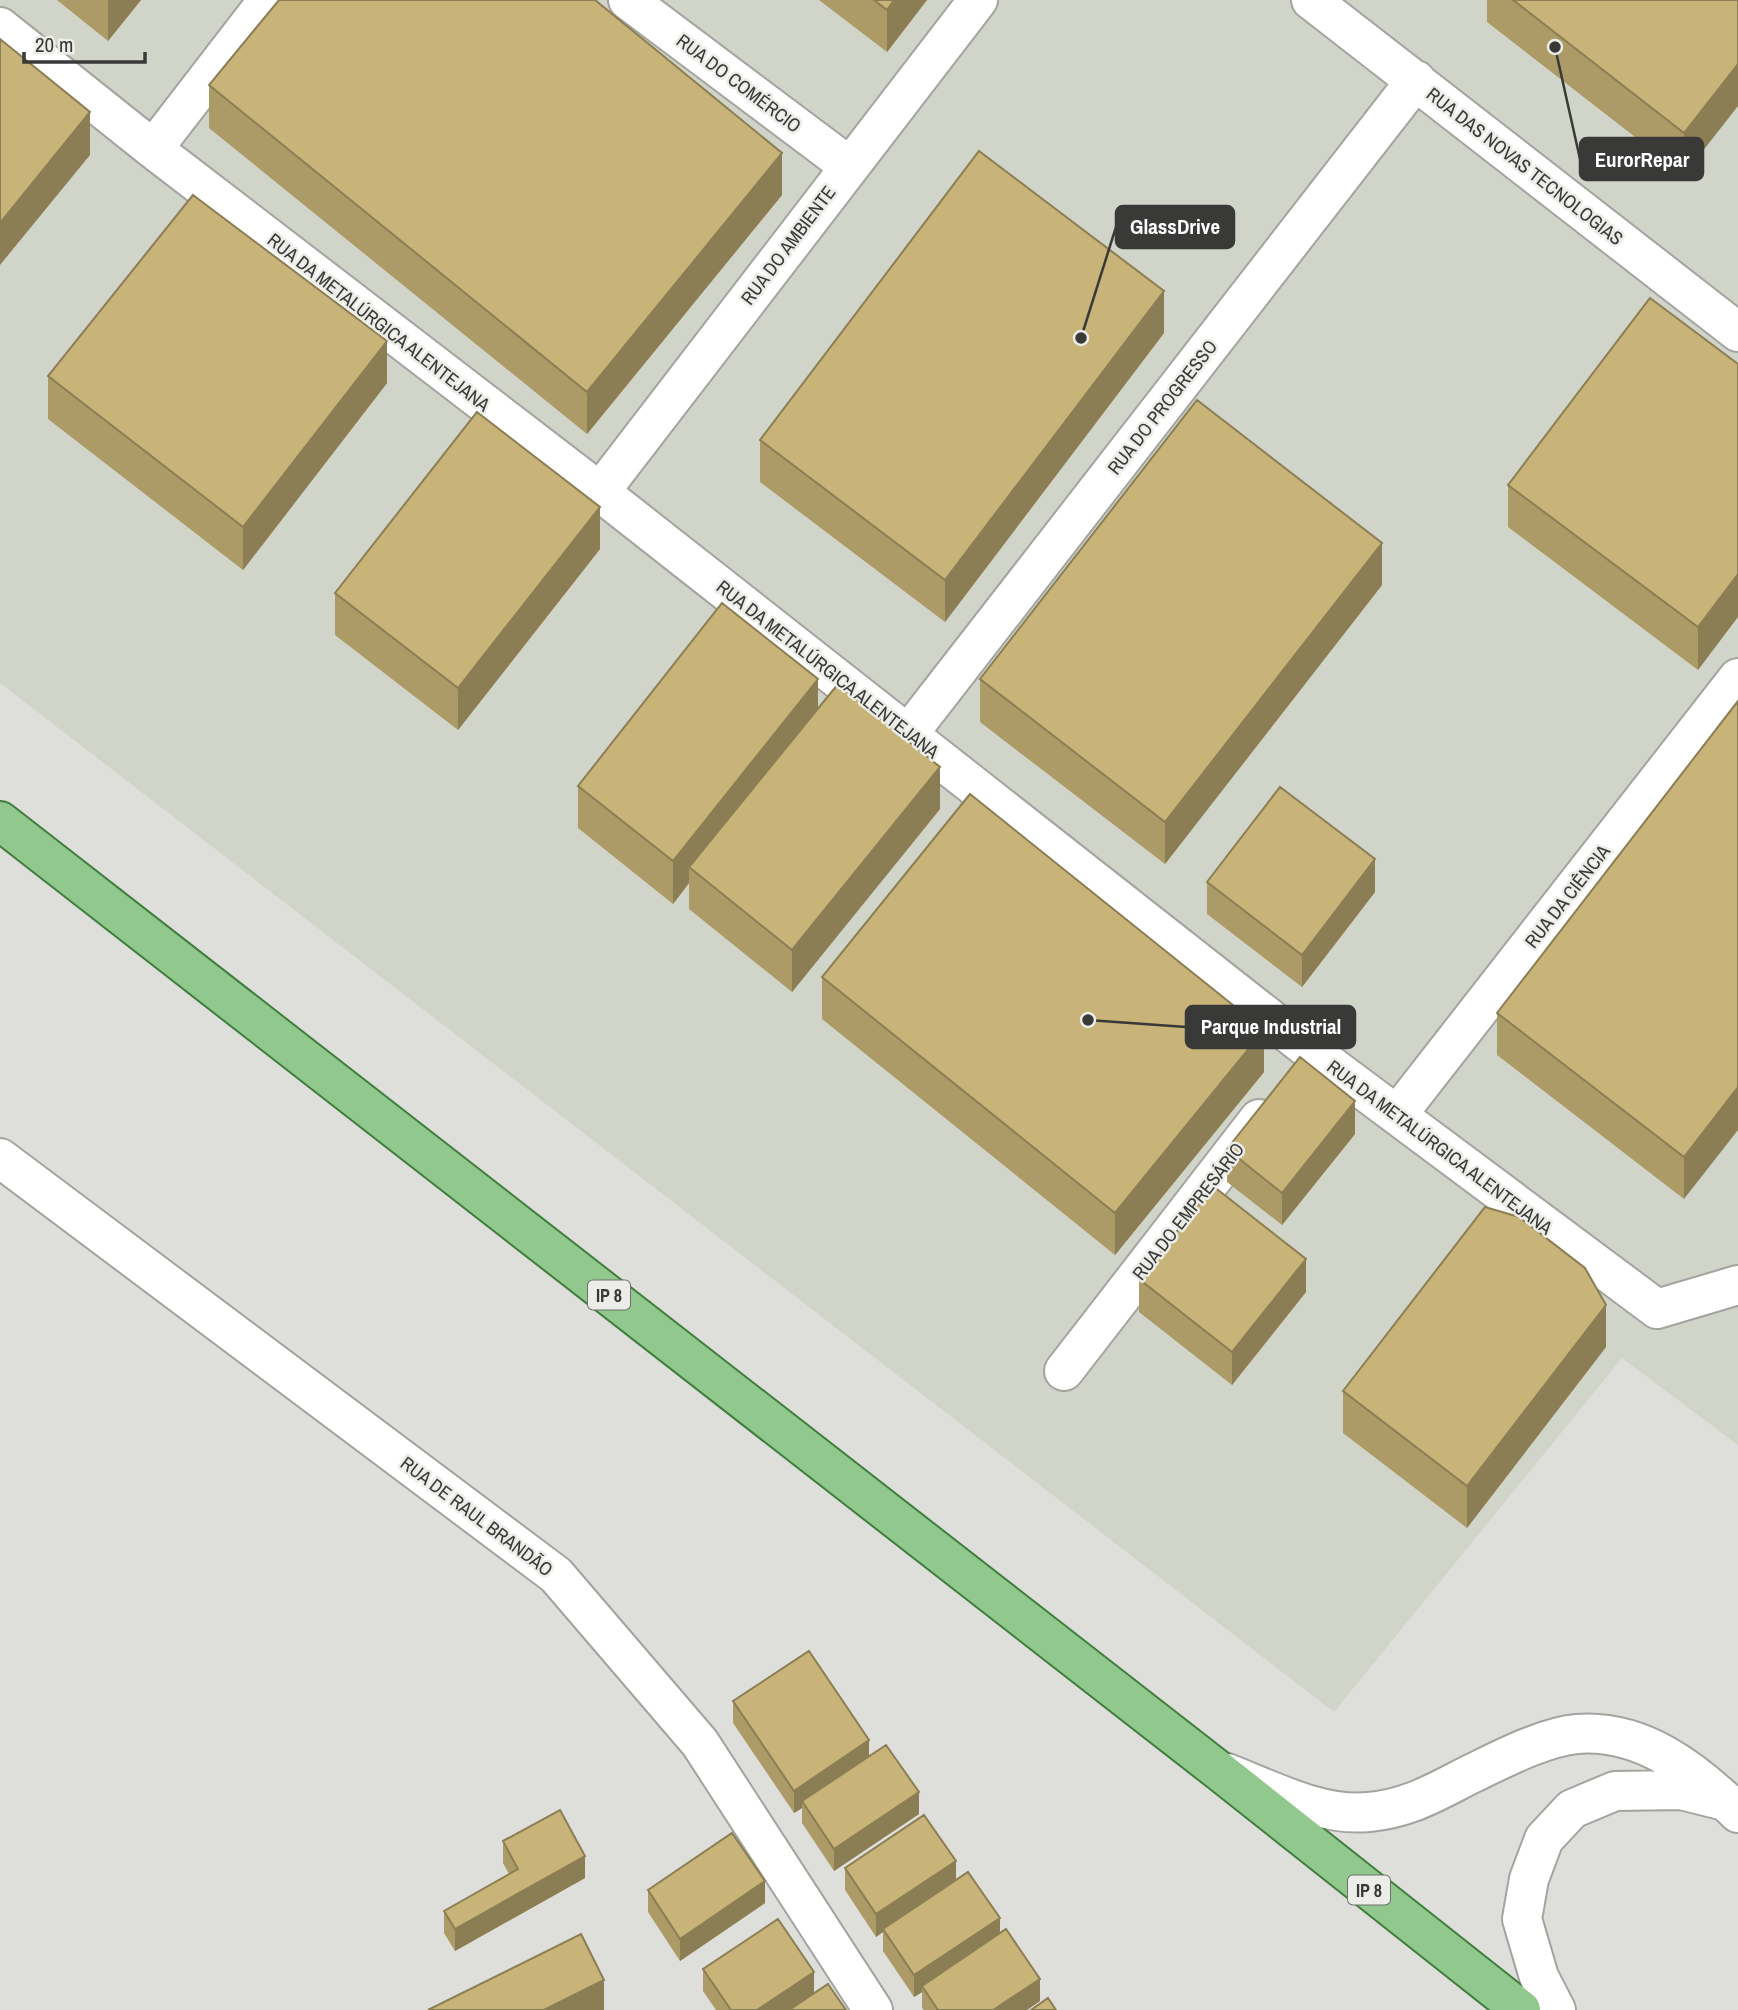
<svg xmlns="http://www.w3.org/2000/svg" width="1738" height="2010" font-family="'Archivo Narrow',sans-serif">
<rect width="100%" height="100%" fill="#dedfdb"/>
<path fill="#d1d4c8" d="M0,0H1738V1445L1622,1358L1334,1712L0,683Z"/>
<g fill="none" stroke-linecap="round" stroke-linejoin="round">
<defs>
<path id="minor" d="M628,0L849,166
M1311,0L1738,332
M0,27L153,149L600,492L1311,1051L1657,1309L1738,1285
M153,149L268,0
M600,492L978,0
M909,733L1416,80
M1397,1115L1738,678
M0,1158L556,1575L700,1743L873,2010
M1064,1371L1259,1119
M1227,1773C1271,1790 1321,1817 1369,1812C1411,1808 1437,1791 1473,1773C1502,1759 1544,1737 1577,1734C1642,1729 1694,1770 1738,1813
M1556,2010L1539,1977L1522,1919L1529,1879L1544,1839L1572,1809L1615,1791L1681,1790L1721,1800"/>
<path id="major" d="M0,821L1218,1770L1521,2010"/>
</defs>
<use href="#minor" stroke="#a3a4a0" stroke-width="42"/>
<use href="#major" stroke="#417e3e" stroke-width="42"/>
<use href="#minor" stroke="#fff" stroke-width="38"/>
<use href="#major" stroke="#90c88d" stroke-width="38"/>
</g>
<path fill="#ac9b67" d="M57,0H141L108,41Z
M819,0H927L887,52Z
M1487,0H1738L1684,175L1487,22Z
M209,85L782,195L587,434L209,128Z
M1164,333L945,622L760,482V440Z
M1738,364L1698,670L1508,527V485Z
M48,376L387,383L243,570L48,419Z
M600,549L458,730L335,635V593Z
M1382,585L1165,864L980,722V679Z
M1738,701L1684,1199L1497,1055V1013Z
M818,708L940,809L792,992L689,909V883L673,904L578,828V786Z
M1207,882L1375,892L1302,987L1207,914Z
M822,977L1264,1072L1115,1255L822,1019Z
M1355,1134L1282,1225L1227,1182V1149Z
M1139,1279L1306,1292L1232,1385L1139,1312Z
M1606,1347L1467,1528L1343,1433V1391Z
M733,1701L869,1756L919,1814L834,1871L802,1823V1808L794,1813L733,1723Z
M503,1841L585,1878L455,1951L444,1933V1911L509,1874L503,1863Z
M845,1868L956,1880L1000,1934L1040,2001L1027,2010H924L922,2008V1992L914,1997L883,1951V1932L876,1937L845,1890Z
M648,1890L765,1903L680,1961L648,1912Z
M703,1969L814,1993L846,2010H716L703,1991Z"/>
<path fill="#8c7e54" d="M108,0H141L108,41Z
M894,0H927L887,52V10Z
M1738,64V106L1684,175V133Z
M90,112V155L0,265V223Z
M782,153V195L587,434V392Z
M1164,291V333L945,622V580Z
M387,341V383L243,570V527Z
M600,507V549L458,730V688Z
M1382,543V585L1165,864V822Z
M1738,574V617L1698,670V627Z
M818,679V721L689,867V883L673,904V861Z
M940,767V809L792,992V950Z
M1375,859V892L1302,987V955Z
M1264,1030V1072L1115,1255V1213Z
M1738,1087V1130L1684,1199V1157Z
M1355,1101V1134L1282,1225V1193Z
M1306,1259V1292L1232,1385V1352Z
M1606,1305V1347L1467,1528V1486Z
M869,1740V1762L802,1801V1808L794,1813V1791Z
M919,1792V1814L834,1871V1849Z
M585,1856V1878L455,1951V1929Z
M956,1861V1883L883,1929V1932L876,1937V1914Z
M765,1881V1903L680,1961V1939Z
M1000,1918V1940L922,1986V1992L914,1997V1975Z
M814,1972V1994L790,2010H757Z
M1040,1979V2001L1027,2010H993Z
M604,1980V2010H544Z"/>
<path fill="#c8b478" stroke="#8c7e54" stroke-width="2" d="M279,0H595L782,153L587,392L209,85Z
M874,0H894L887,10Z
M1513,0H1738V64L1684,133Z
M0,39L90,112L0,223Z
M979,151L1164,291L945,580L760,440Z
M193,195L387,341L243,527L48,376Z
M1650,298L1738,364V574L1698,627L1508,485Z
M1197,400L1382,543L1165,822L980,679Z
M477,412L600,507L458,688L335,593Z
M722,603L818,679L673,861L578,786Z
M838,684L940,767L792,950L689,867Z
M1738,701V1087L1684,1157L1497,1013Z
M1280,787L1375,859L1302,955L1207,882Z
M970,794L1264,1030L1115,1213L822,977Z
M1300,1057L1355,1101L1282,1193L1227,1149Z
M1213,1186L1306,1259L1232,1352L1139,1279Z
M1485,1207L1519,1217L1585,1268L1606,1305L1467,1486L1343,1391Z
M809,1651L869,1740L794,1791L733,1701Z
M886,1745L919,1792L834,1849L802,1801Z
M560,1810L585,1856L455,1929L444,1911L518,1869L503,1841Z
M924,1815L956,1861L876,1914L845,1868Z
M732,1833L765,1881L680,1939L648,1890Z
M968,1872L1000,1918L914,1975L883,1929Z
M778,1919L814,1972L757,2010H731L703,1969Z
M1006,1929L1040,1979L993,2010H938L922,1986Z
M581,1934L604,1980L544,2010H428Z
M828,1984L846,2010H789Z
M1048,1998L1056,2010H1031Z"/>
<g text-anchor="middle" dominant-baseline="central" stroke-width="5" stroke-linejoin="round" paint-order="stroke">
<g fill="#ecede8" stroke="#6f706d" stroke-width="2">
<rect x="588" y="1280.5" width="42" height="29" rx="5"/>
<rect x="1348" y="1875.5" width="42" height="29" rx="5"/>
</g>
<g font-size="18" font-weight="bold" fill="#393a38">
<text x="609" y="1295">IP 8</text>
<text x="1369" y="1890">IP 8</text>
</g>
<g font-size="19" fill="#393a38" stroke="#ecede8">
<text transform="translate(739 83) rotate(37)">RUA DO COMÉRCIO</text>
<text transform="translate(1525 166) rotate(38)">RUA DAS NOVAS TECNOLOGIAS</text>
<text transform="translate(788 245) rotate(-53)">RUA DO AMBIENTE</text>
<text transform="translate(379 322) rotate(38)">RUA DA METALÚRGICA ALENTEJANA</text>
<text transform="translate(1162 407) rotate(-52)">RUA DO PROGRESSO</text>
<text transform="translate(828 669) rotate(38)">RUA DA METALÚRGICA ALENTEJANA</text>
<text transform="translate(1567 896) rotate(-52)">RUA DA CIÊNCIA</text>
<text transform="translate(1440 1147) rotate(37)">RUA DA METALÚRGICA ALENTEJANA</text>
<text transform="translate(1188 1211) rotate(-52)">RUA DO EMPRESÁRIO</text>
<text transform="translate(477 1516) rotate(37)">RUA DE RAUL BRANDÃO</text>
</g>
</g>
<path fill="none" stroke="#393a38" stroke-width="2.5" d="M1555 47L1580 159M1081 338L1116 227M1088 1020L1186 1027"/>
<g fill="#393a38" stroke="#ecede8" stroke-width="2.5">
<circle cx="1555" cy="47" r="7"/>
<circle cx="1081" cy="338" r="7"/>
<circle cx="1088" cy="1020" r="7"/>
</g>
<g fill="#393a38" stroke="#393a38" stroke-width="2.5">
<rect x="1580" y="138" width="123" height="42" rx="7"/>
<rect x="1116" y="206" width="118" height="42" rx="7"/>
<rect x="1186" y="1006" width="169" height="42" rx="7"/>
</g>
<g font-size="21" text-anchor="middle" font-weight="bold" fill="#fff">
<text x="1642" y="167">EurorRepar</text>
<text x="1175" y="234">GlassDrive</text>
<text x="1271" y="1034">Parque Industrial</text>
</g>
<path d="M24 52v10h121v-10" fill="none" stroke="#393a38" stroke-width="3.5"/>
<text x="35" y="52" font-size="21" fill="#393a38" stroke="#ecede8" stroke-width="5" paint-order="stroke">20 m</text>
</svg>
